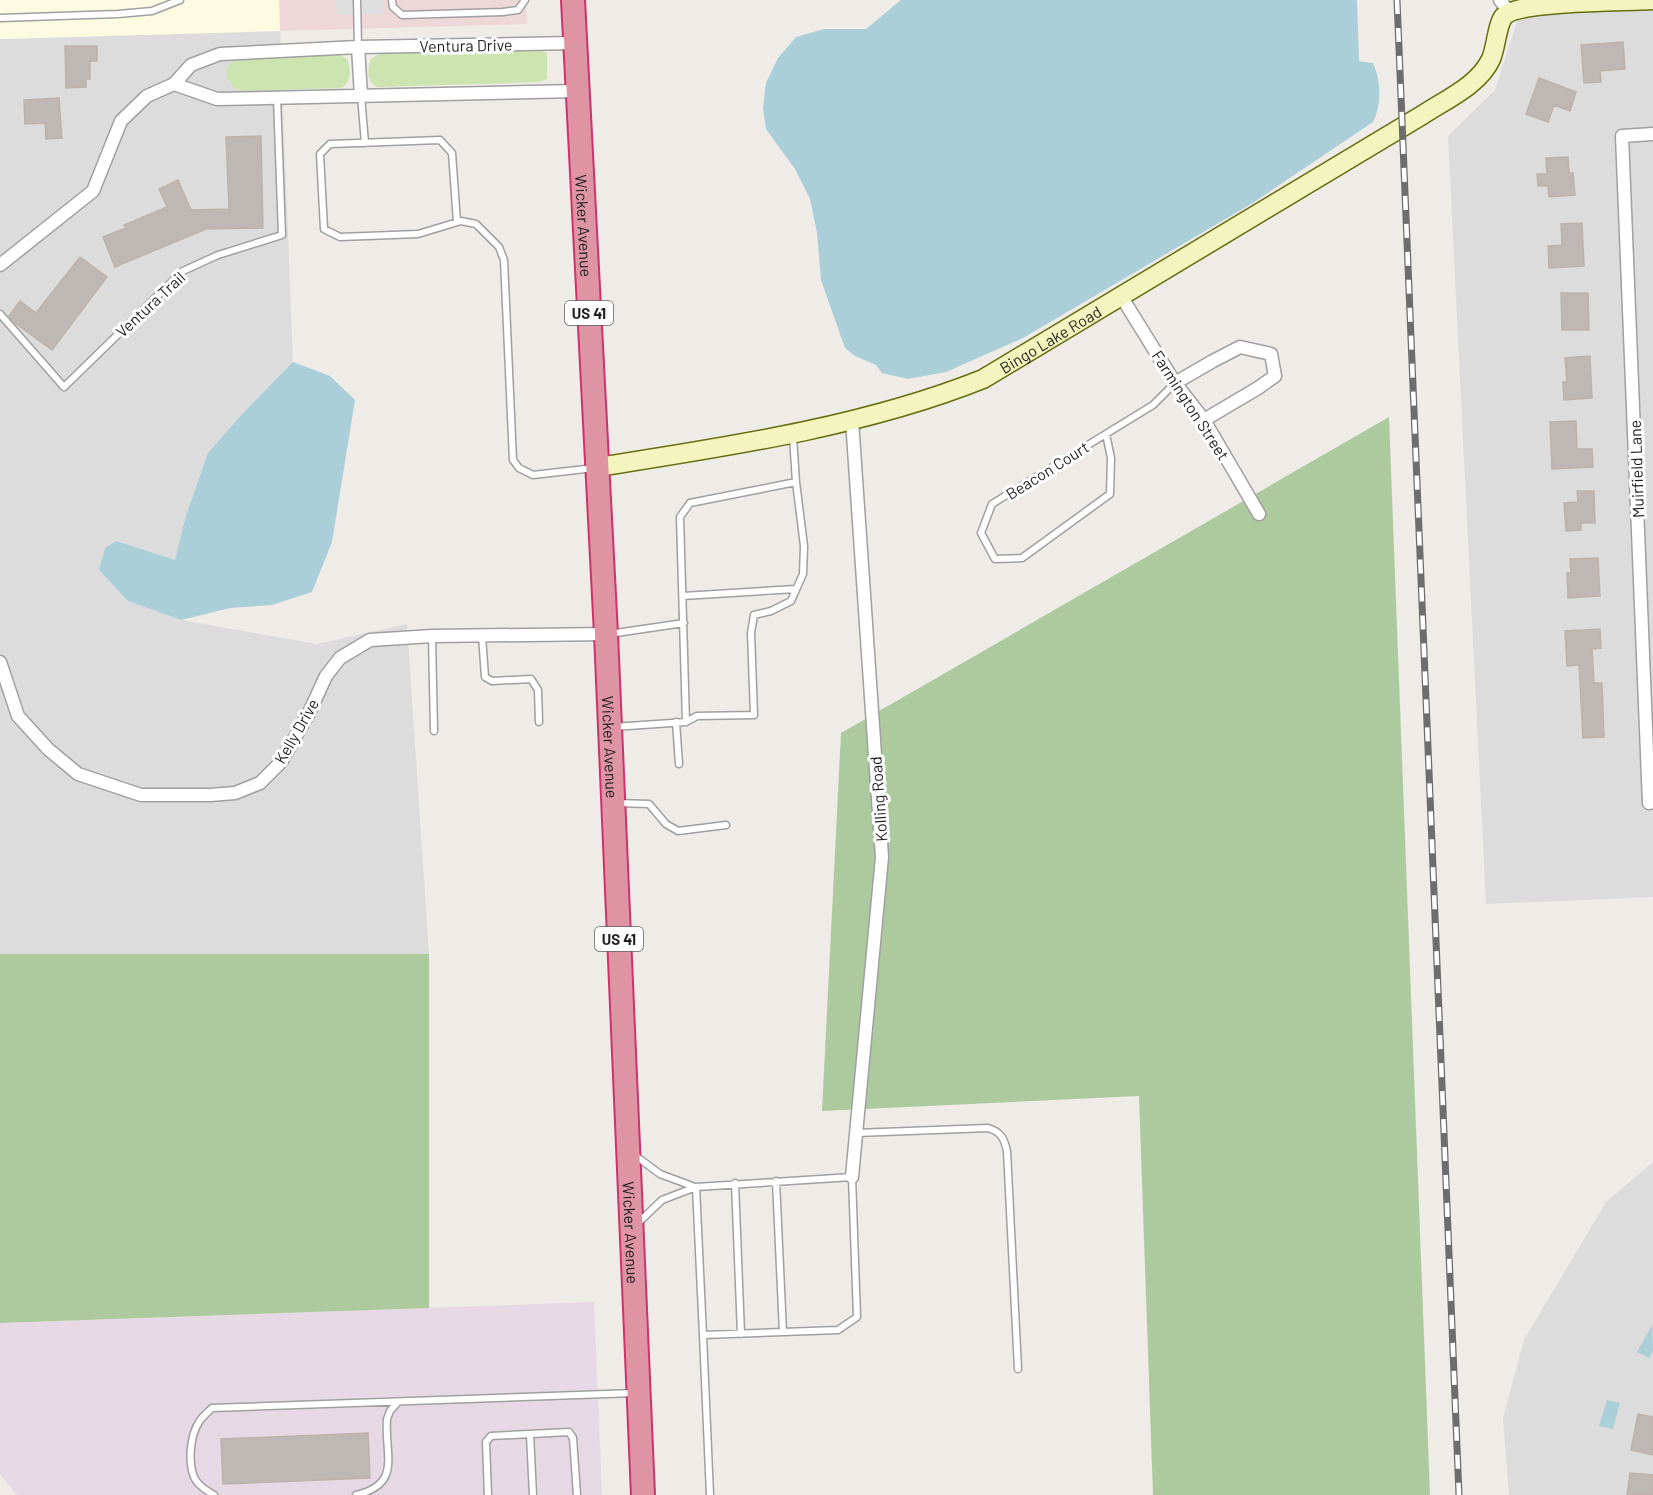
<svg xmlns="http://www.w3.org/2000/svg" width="1653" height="1495" font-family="Barlow,sans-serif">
<rect width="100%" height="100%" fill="#efebe6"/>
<path fill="#dddcdc" d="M1653,8V897L1486,904L1448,136L1495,90L1520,12Z
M280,31L293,362L243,413L208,453L186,515L175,561L116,541L128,601L181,620L317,644L407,624L429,954H0V39Z
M1653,1162V1495H1509L1503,1418L1524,1340L1606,1202Z"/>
<path fill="#eed7d7" d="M279,0H526L527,24L280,31Z"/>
<path fill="#e7d8e5" d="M594,1302L602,1495H17L0,1474V1323Z"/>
<path fill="#fcfbe1" d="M0,0H279L280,31L0,39Z"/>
<path fill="#cbe4b0" d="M538,50L547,53V79L539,82L377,87C366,81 367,69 371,59L379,54Z
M340,55L347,59C351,69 352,83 341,88L241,91C225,85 220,64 239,58Z"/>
<path fill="#acca9e" d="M1389,417L1430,1495H1153L1139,1096L822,1111L841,733Z
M0,954H429V1308L0,1323Z"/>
<path fill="#dfdfdf" d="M336,0H383V14L337,15Z"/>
<path fill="#aacfd8" d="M901,0H1357L1359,61L1373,63C1381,81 1382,104 1373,122L1251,204L1023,338L946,372L908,379L882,373L876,365L855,356L845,348L821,280L817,233L810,199L795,169L766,129L763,108L766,83L778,58L796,37L824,29H866Z
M293,362L330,376L355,400L332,542L312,592L272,605L230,608L181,620L128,601L99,570L105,548L116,541L175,560L186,515L208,453L243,413Z
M1652,1325L1653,1351L1649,1358L1637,1352Z
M1607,1400L1620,1403L1613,1429L1599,1426Z"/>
<path fill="#bfb7b3" stroke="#bfb2a9" stroke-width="1.5" d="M1623,42L1625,69L1600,71L1601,82L1584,83L1581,45Z
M65,46H97V61H90V79H86V87L66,88Z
M1539,78L1576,92L1570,111L1554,105L1548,122L1526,114Z
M59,98L62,138L46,139L45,123L25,124L24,100Z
M261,136L263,228L206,229L115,267L103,237L126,228L124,225L167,207L159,189L178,180L191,210L229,209L226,137Z
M1568,157L1569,173H1573L1575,195L1549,197L1548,186H1538L1537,174H1547L1546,158Z
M1582,223L1584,266L1549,268L1548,246L1562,245L1561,224Z
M80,257L107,277L52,350L15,323L9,316L20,301L36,313Z
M1561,293H1588L1589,330H1562Z
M1590,356L1592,398L1564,400L1563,382H1567L1565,358Z
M1576,421L1577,449H1592L1593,467L1552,469L1550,422Z
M1577,491H1594L1595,523H1581V530L1566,531L1564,503L1578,502Z
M1598,558L1600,596L1568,598L1567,573H1571L1570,559Z
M1600,629L1601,648L1592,649L1594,683H1602L1604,737L1583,738L1579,665L1567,666L1565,631Z
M1638,1414L1653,1417V1455L1631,1450Z
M368,1433L370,1478L223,1484L221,1439Z
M1630,1473L1653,1475V1495H1627Z"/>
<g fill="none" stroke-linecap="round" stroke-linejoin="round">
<defs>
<path id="lane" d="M357,0L358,47
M392,0L393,7L402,15L503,12L518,10L525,0
M0,18L118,14L152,11L180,0
M361,96L365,143
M457,222L452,153L440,140L330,144L320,154L324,229L340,237L418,234L461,221L476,224L499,247L504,260L513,460L519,468L533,475L594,468
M0,314L64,387L183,271L218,255L282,235L277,98
M1106,434L1111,458L1110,494L1022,558L995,559L981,533L992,504L1153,405L1175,383
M683,596L796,589
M609,634L684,623
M432,636L434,731
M482,636L485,677L492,681L531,679L538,690L539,722
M676,722L679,764
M686,722L697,716L754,715L751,633L754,615L771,611L791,601L803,574L804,546L796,482
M613,727L686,722L680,517L690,503L796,482L793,437
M616,803L649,804L666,824L678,831L726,825
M856,1133L988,1128C1001,1132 1004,1138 1007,1151L1018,1369
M633,1154L660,1174L695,1187
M776,1181L783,1332
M735,1183L741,1334
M638,1223L662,1200L696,1187L852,1177L857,1317L838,1330L703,1335L696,1187
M703,1335L710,1495
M530,1434L533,1495
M214,1495C207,1491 197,1485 194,1477C188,1461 190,1436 199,1422C202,1417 208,1412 212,1408L635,1393
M356,1495C403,1484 384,1454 387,1419L390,1411L398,1402
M488,1495L486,1442L491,1436L569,1432L573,1438L577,1495"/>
<path id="street" d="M1500,0L1509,12
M358,47L361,96
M174,84L217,99L577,91
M1653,134L1622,136L1649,803L1653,802
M0,265L93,191L121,121L147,96L174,84L191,65L220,54L358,47L574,43
M1121,296L1175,383L1204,420L1259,514
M1175,383L1213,361L1240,347L1271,354L1275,376L1258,388L1204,420
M852,420L882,857L852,1177
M0,662L18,716L48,749L78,774L141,795H210L235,793L260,783L281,762L309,713L326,676L340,658L370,640L432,636L606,634"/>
<g id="secondary">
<path id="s1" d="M598,467C725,447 863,427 983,379L1424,114C1447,99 1479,85 1491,59C1496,48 1497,24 1504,16C1520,0 1626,2 1653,0"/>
</g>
<g id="highway">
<path id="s2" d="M573,0L606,634L643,1495"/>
</g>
</defs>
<use href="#lane" stroke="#a0a0a0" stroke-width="9"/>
<use href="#street" stroke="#a0a0a0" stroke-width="15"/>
<use href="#secondary" stroke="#656d0e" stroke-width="21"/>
<use href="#highway" stroke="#cb346c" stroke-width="26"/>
<use href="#lane" stroke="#fff" stroke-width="6"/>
<use href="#street" stroke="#fff" stroke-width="12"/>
<use href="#secondary" stroke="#f3f4be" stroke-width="18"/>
<use href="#highway" stroke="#df94a4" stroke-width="22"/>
<defs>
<path id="rail" d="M1397,0L1459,1495"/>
</defs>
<use href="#rail" stroke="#6d6d6d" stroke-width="7"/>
<use href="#rail" stroke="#fff" stroke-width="4.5" stroke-dasharray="14" stroke-linecap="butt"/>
</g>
<g text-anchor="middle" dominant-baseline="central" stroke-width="6" stroke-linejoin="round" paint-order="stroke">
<g fill="#fff" stroke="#626262" stroke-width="1.5">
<rect x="565" y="301" width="48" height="24" rx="4.5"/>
<rect x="595" y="927" width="48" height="24" rx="4.5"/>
</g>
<g font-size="15" font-weight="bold" fill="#1f1f1f">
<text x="589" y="313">US 41</text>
<text x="619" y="939">US 41</text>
</g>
<g font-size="16" fill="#1f1f1f" stroke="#fff">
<text transform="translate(466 45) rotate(-1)">Ventura Drive</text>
<text stroke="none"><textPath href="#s2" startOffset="226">Wicker Avenue</textPath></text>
<text transform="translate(150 304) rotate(-43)">Ventura Trail</text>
<text stroke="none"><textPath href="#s1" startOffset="474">Bingo Lake Road</textPath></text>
<text transform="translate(1191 405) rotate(57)">Farmington Street</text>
<text transform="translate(1636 469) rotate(-92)">Muirfield Lane</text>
<text transform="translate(1047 470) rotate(-32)">Beacon Court</text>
<text transform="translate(296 731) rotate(-60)">Kelly Drive</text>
<text stroke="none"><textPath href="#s2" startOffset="748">Wicker Avenue</textPath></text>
<text transform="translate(878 799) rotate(-94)">Kolling Road</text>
<text stroke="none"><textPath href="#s2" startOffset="1234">Wicker Avenue</textPath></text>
</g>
</g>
</svg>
